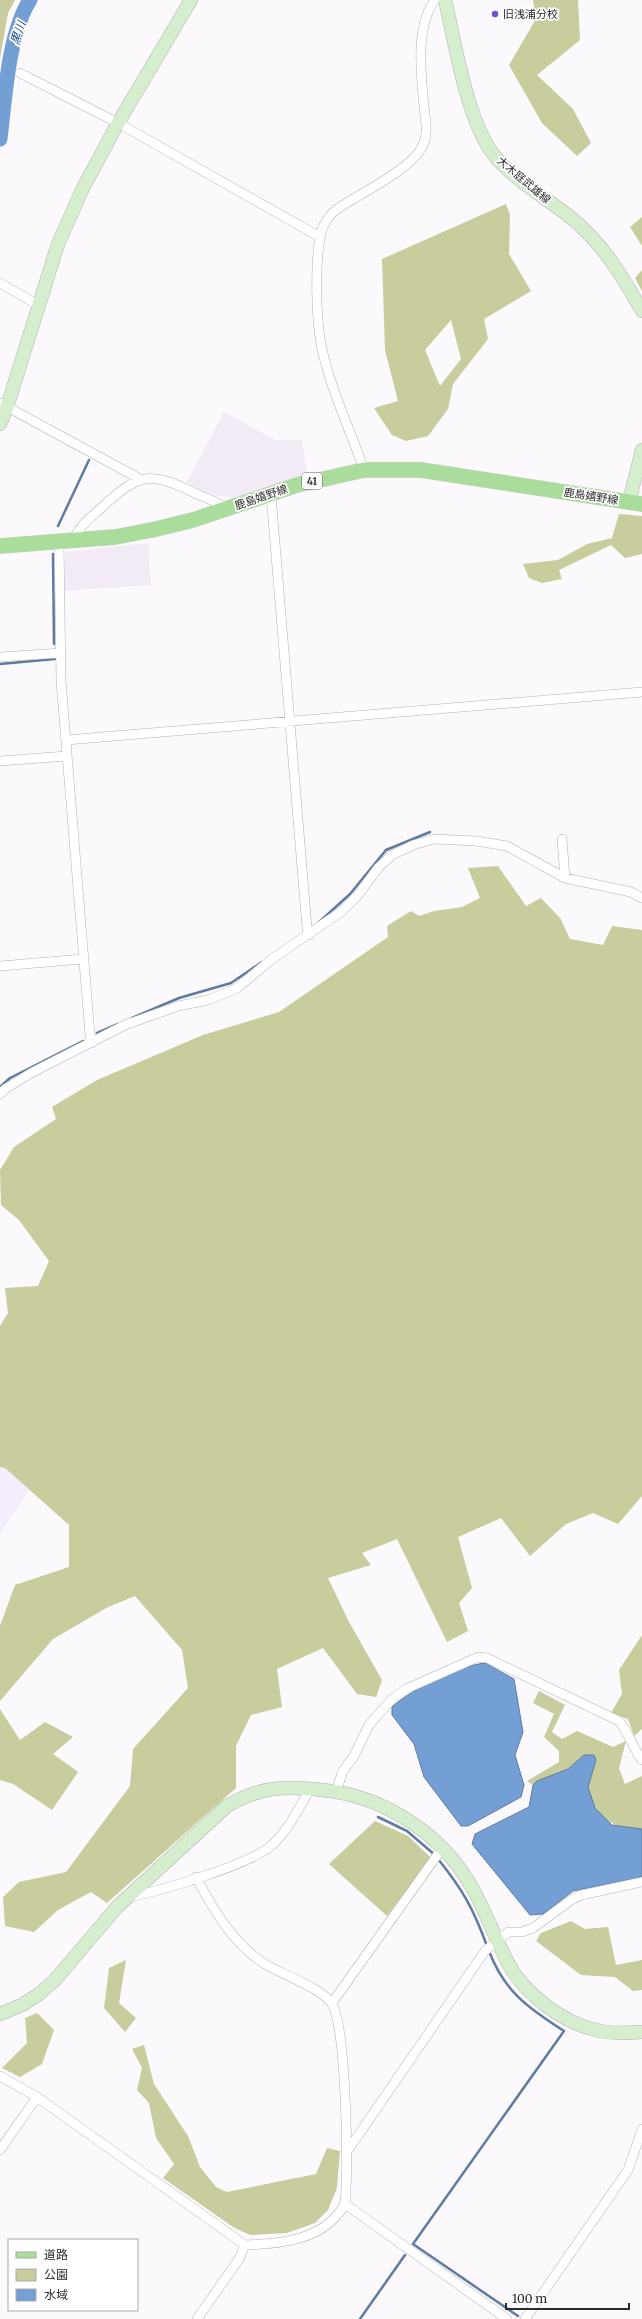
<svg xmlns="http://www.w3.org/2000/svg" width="642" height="2319" font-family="Merriweather,'Noto Sans JP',serif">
<rect width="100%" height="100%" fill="#fbf9fc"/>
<path fill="#f2ebf5" d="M224,412L276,440H302L307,474L233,498L207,493L187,482Z
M148,543L151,585L64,591L65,552Z"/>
<path fill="#f3edfe" d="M0,1467L5,1468L29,1490L0,1534Z"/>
<path fill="#c9cc9c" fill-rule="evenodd" d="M0,0H15L8,13L0,59Z
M533,0H578L580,40L537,75L573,109L591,143L577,156L542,123L509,65L536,19Z
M506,204L510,215L509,254L531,291L484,319L488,339L453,384L448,409L428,436L406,441L392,435L374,408L398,401L385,350L382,259ZM451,320L461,359L440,386L425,350Z
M642,217V246L630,227Z
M642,270V291L635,278Z
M619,514L642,516V554L625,558L611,545L559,570L562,579L542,583L529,578L523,564L558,560L587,544L612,538Z
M498,866L526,906L541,898L560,918L570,939L603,945L612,926L642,930V1496L618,1524L593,1513L566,1524L530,1556L501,1518L458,1537L472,1588L459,1603L468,1631L447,1642L397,1539L362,1553L371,1565L328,1578L349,1622L382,1680L376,1697L357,1694L323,1648L277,1669L282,1707L251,1715L236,1746V1788L107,1903L91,1892L58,1910L34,1932L5,1926L3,1897L19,1882L66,1872L130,1786L133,1749L188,1688L182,1650L135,1596L108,1607L53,1639L0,1701V1626L15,1585L69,1567V1525L5,1468L0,1467V1326L8,1313L5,1288L38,1286L49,1261L19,1220L1,1205L0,1170L14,1147L56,1119L52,1107L97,1080L203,1035L279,1012L388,937L387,926L411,911L419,916L434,911L462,907L480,898L468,868Z
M642,1635V1729L634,1736L628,1719L611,1713L622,1694L619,1670Z
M539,1691L565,1705L552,1732L562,1739L577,1731L613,1747L626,1741L619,1768L625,1784L642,1776V1829C617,1834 590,1812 588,1787C587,1780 593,1768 596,1760L584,1755L568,1769L537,1781L533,1785L527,1781L559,1762V1751L544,1737L554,1714L533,1703Z
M0,1709L20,1740L45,1722L73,1737L53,1754L78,1772L52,1810L13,1784L0,1780Z
M375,1821L408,1836L431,1858L387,1916L329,1864Z
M571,1921L585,1929L608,1927L616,1965L642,1960V1990L633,1991L615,1977L581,1975L536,1941L541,1933Z
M126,1960L119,2003L136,2018L125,2032L104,2008L109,1968Z
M37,2013L54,2030L42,2064L20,2077L2,2068L27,2043L25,2018Z
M144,2045L154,2084L188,2136L200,2167L216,2187L227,2192L316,2174L327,2148L340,2151L337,2188L328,2210L315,2223L287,2233L250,2235L233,2227L163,2178L174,2164L156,2138L149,2103L137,2090L142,2068L132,2049Z"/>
<path fill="#749fd5" stroke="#5e7ca2" d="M485,1663L514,1679L523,1732L515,1755L524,1785L521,1797L468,1826H461L424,1777L414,1744L392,1715V1707C412,1689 459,1666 485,1663Z
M584,1755H594L596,1760L588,1787L595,1808L612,1825L642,1829V1877L573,1891L543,1914L530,1915L472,1844L475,1834L529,1807L533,1785L537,1781L568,1769Z"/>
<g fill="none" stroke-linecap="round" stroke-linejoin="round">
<path stroke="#5e7ca2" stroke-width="2.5" d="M58,526L89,460
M53,554L54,644
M0,664L55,659
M318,923L350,894L386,850L430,832
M132,1018L179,998L231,983L262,962
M97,1033L118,1024
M0,1087L10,1078L83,1041
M378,1817L407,1831L435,1855
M438,1859C463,1890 473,1908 487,1946
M489,1951C504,1991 528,2008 564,2031L413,2244L518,2316
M360,2319L405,2255"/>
<path stroke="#749fd5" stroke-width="15" d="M0,139C5,99 8,34 30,0"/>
<defs>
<path id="street" d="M20,73L118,123L320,237
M0,283L40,306
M0,403L140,479
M364,470C350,429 329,386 321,344C316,316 315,266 320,238C321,228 328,216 336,210C358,194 412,170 423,145C429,133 425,119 424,106C421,75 415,26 435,0
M271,495L307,928L309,935
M59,542L61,681L90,1035L92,1043
M73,542C78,527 89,519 100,509C139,473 148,470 197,494C209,500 216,500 226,509
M0,657L61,653
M66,740L642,692
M0,761L67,756
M562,839L565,878
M0,966L83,959
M0,1094L5,1089L31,1073L125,1025L178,1006L208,1000L237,988L272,959L342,911L358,895L378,868L392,855L413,845L434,839L476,841L507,846L565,878L631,892L642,898
M336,1791L343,1771L354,1756L369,1725L393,1698L406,1689L478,1657L487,1658L619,1721C629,1733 633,1748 642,1760
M128,1897C157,1892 253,1864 273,1844C289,1829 299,1808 310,1789
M332,2003L443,1847
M0,2076L37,2097L245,2245C276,2244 316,2241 337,2215C340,2212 344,2206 345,2202C349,2171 346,2027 332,2004C324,1989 281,1974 265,1964C233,1944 213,1909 196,1877
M0,2150L37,2097
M346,2153L485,1951L508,1932H522L533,1928L571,1900L581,1895L642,1882
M345,2204L507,2319
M197,2319L239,2259L245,2245
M525,2319L628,2170L642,2129"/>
<path id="secondary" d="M445,0C455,43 466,112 489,148C506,175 545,197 570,217C602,242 622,276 642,311
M0,424L7,407L58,244L83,188L118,123L191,0
M629,502L642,450
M0,2014L22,2005L39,1994L55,1980L117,1907L227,1806C261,1786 284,1786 322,1790C379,1795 434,1829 465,1876C483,1903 493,1934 508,1963C525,1995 564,2024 600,2031C614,2034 628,2033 642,2032"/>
<path id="primary" d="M0,546L115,537L152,530L193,520L297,485L364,470H421L642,504"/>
</defs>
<use href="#street" stroke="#b4b2b5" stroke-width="10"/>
<use href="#secondary" stroke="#b4b2b5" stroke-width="14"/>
<use href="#primary" stroke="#d5d5d5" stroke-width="16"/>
<use href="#street" stroke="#fff" stroke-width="9"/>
<use href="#secondary" stroke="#d5eecd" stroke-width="13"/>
<use href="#primary" stroke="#aadd9b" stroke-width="15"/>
</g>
<circle fill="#6d54cd" stroke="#fff" stroke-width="1.5" cx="495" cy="14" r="4"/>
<g text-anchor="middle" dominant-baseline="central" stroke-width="3.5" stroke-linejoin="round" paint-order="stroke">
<rect fill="#fff" stroke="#6b6b6b" stroke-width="1" x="302" y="473" width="20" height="16" rx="3"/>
<g font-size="10" font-weight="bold" fill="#2c2b2c">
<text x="312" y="481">41</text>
</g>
<g font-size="11" fill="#2c2b2c" stroke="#fff" text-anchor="start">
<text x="503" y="14">旧浅浦分校</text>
</g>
<g font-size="11" fill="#2c2b2c" stroke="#fff">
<text transform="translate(524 180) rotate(40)">大木庭武雄線</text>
<text transform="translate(591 496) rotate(9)">鹿島嬉野線</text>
<text transform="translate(261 497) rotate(-19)">鹿島嬉野線</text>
</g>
<g font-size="12" font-style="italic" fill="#144e90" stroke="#fff">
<text transform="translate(18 33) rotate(-72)">黒川</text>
</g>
</g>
<rect x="8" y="2239" width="130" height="72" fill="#ffffff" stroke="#abaaab"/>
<rect x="16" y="2252" width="20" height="6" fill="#aadd9b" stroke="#abaaab"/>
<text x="44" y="2259" font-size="12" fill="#2c2b2c">道路</text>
<rect x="16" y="2269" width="20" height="12" fill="#c9cc9c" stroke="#abaaab"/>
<text x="44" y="2279" font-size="12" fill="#2c2b2c">公園</text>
<rect x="16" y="2289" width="20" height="12" fill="#749fd5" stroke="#abaaab"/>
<text x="44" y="2299" font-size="12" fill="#2c2b2c">水域</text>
<path d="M506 2303v6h123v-6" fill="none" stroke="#2c2b2c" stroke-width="2"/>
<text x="512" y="2303" font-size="12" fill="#2c2b2c" stroke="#ffffff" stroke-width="3" paint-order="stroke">100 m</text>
</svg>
